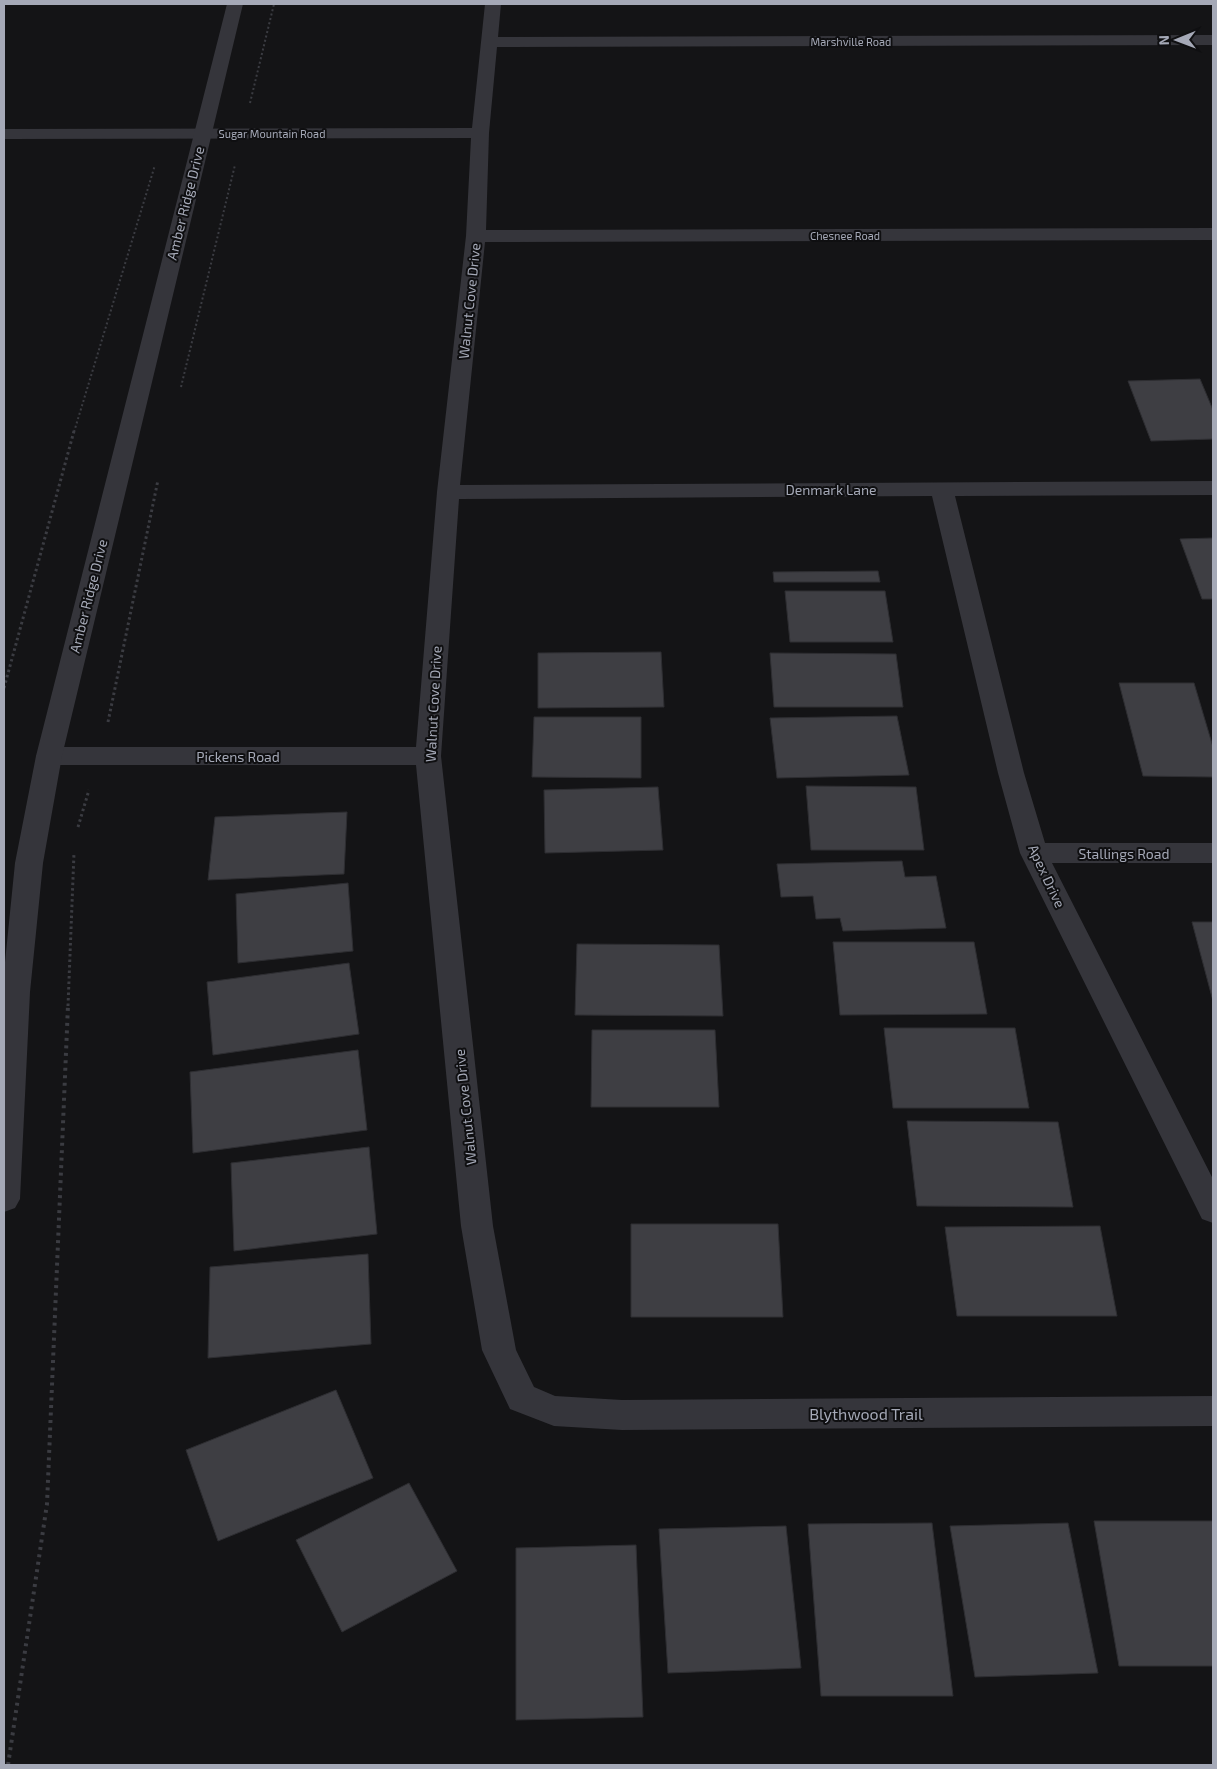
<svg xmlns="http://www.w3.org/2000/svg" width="1217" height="1769" font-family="'Exo 2',sans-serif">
<rect width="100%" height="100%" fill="#141416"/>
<path fill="#3e3e43" stroke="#2e2e32" d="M1200,379L1213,410V439L1151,441L1128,381Z
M1213,538V599H1202L1180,539Z
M878,571L880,582H774L773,572Z
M785,591H885L893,642H790Z
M661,652L664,707L538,708V653Z
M770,653L896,654L903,707H774Z
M1119,683H1194L1213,747V777L1143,776Z
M897,716L909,775L777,778L770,718Z
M534,717H641V778L532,777Z
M806,786L916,787L924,850H811Z
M658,787L663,850L545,853L544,790Z
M347,812L344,874L208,880L215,817Z
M902,861L905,877L936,876L946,928L843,931L840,918L816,919L813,896L781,897L777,864Z
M348,883L353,951L238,963L236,894Z
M1192,922H1213V1001Z
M833,942H974L987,1014L840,1015Z
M577,944L719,945L723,1016L575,1015Z
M349,963L359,1034L213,1055L207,982Z
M884,1028H1015L1029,1108H893Z
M592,1030H715L719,1107H591Z
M358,1050L367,1130L193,1153L190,1072Z
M907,1121L1058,1122L1073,1207L917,1206Z
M369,1147L377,1234L234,1251L231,1163Z
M631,1224H778L783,1317H631Z
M1100,1226L1117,1316H957L945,1227Z
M368,1254L371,1344L208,1358L210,1267Z
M336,1390L373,1478L218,1541L186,1450Z
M409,1483L457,1571L342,1632L296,1540Z
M1094,1521H1213V1666H1119Z
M932,1523L953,1696H821L808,1524Z
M1068,1523L1098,1673L975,1677L950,1526Z
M786,1526L801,1668L668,1673L659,1529Z
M636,1545L643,1717L516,1720V1548Z"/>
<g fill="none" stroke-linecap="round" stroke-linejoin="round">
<path stroke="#3b3c42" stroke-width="2" stroke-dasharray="2 2.5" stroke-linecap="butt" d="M250,103L274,4
M181,387L235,165
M74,432L155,165"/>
<path stroke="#3b3c42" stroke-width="3" stroke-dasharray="2.5 3" stroke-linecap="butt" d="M4,688L74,431
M108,722L158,480
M78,827L89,790
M68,1006L74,853"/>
<path stroke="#3b3c42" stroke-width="4" stroke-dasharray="3 4.5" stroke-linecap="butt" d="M8,1765L47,1504L68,1005"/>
<path fill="#35353b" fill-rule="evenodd" d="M485,4H501L498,37L1213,35V45L497,47L489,133L486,230L1213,228V240L485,242L460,485L1213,481V495L955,496L1024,773L1045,843H1213V863H1052L1213,1179V1223L1202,1219L1020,853L998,773L932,496L459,499L441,756L493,1226L516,1350L534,1387L555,1396L622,1400L1213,1396V1426L622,1430L554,1426L510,1409L482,1350L461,1226L416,765H49L40,762L36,756L40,750L49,747H416L437,492L466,236L471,138L4,139V129L472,128Z"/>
<path fill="#35353b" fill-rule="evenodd" d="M227,4H243L62,756L43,863L30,992L20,1199L15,1208L4,1212V972L15,863L36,756Z"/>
</g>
<g text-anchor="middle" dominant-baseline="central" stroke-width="4" stroke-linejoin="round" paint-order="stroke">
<g font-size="11" fill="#a5a9b7" stroke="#0f0f11">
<text x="851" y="41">Marshville Road</text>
<text x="272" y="133">Sugar Mountain Road</text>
<text x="845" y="235">Chesnee Road</text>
</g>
<g font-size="14" fill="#a5a9b7" stroke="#0f0f11">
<text transform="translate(185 203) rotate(-76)">Amber Ridge Drive</text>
<text transform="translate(469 301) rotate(-84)">Walnut Cove Drive</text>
<text x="831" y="489">Denmark Lane</text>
<text transform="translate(88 596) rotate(-76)">Amber Ridge Drive</text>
<text transform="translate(433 704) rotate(-87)">Walnut Cove Drive</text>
<text x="238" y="756">Pickens Road</text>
<text x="1124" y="853">Stallings Road</text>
<text transform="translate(1047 876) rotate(65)">Apex Drive</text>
<text transform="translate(465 1107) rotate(-96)">Walnut Cove Drive</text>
</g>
<g font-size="16" fill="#a5a9b7" stroke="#0f0f11">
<text x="866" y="1413">Blythwood Trail</text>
</g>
</g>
<rect width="1217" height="1769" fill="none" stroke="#a5a9b7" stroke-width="10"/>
<g transform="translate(1177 40) rotate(269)" stroke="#0f0f11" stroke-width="4" paint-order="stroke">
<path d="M0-4L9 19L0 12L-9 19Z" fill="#a5a9b7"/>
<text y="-8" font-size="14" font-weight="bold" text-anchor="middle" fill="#a5a9b7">N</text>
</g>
</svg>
